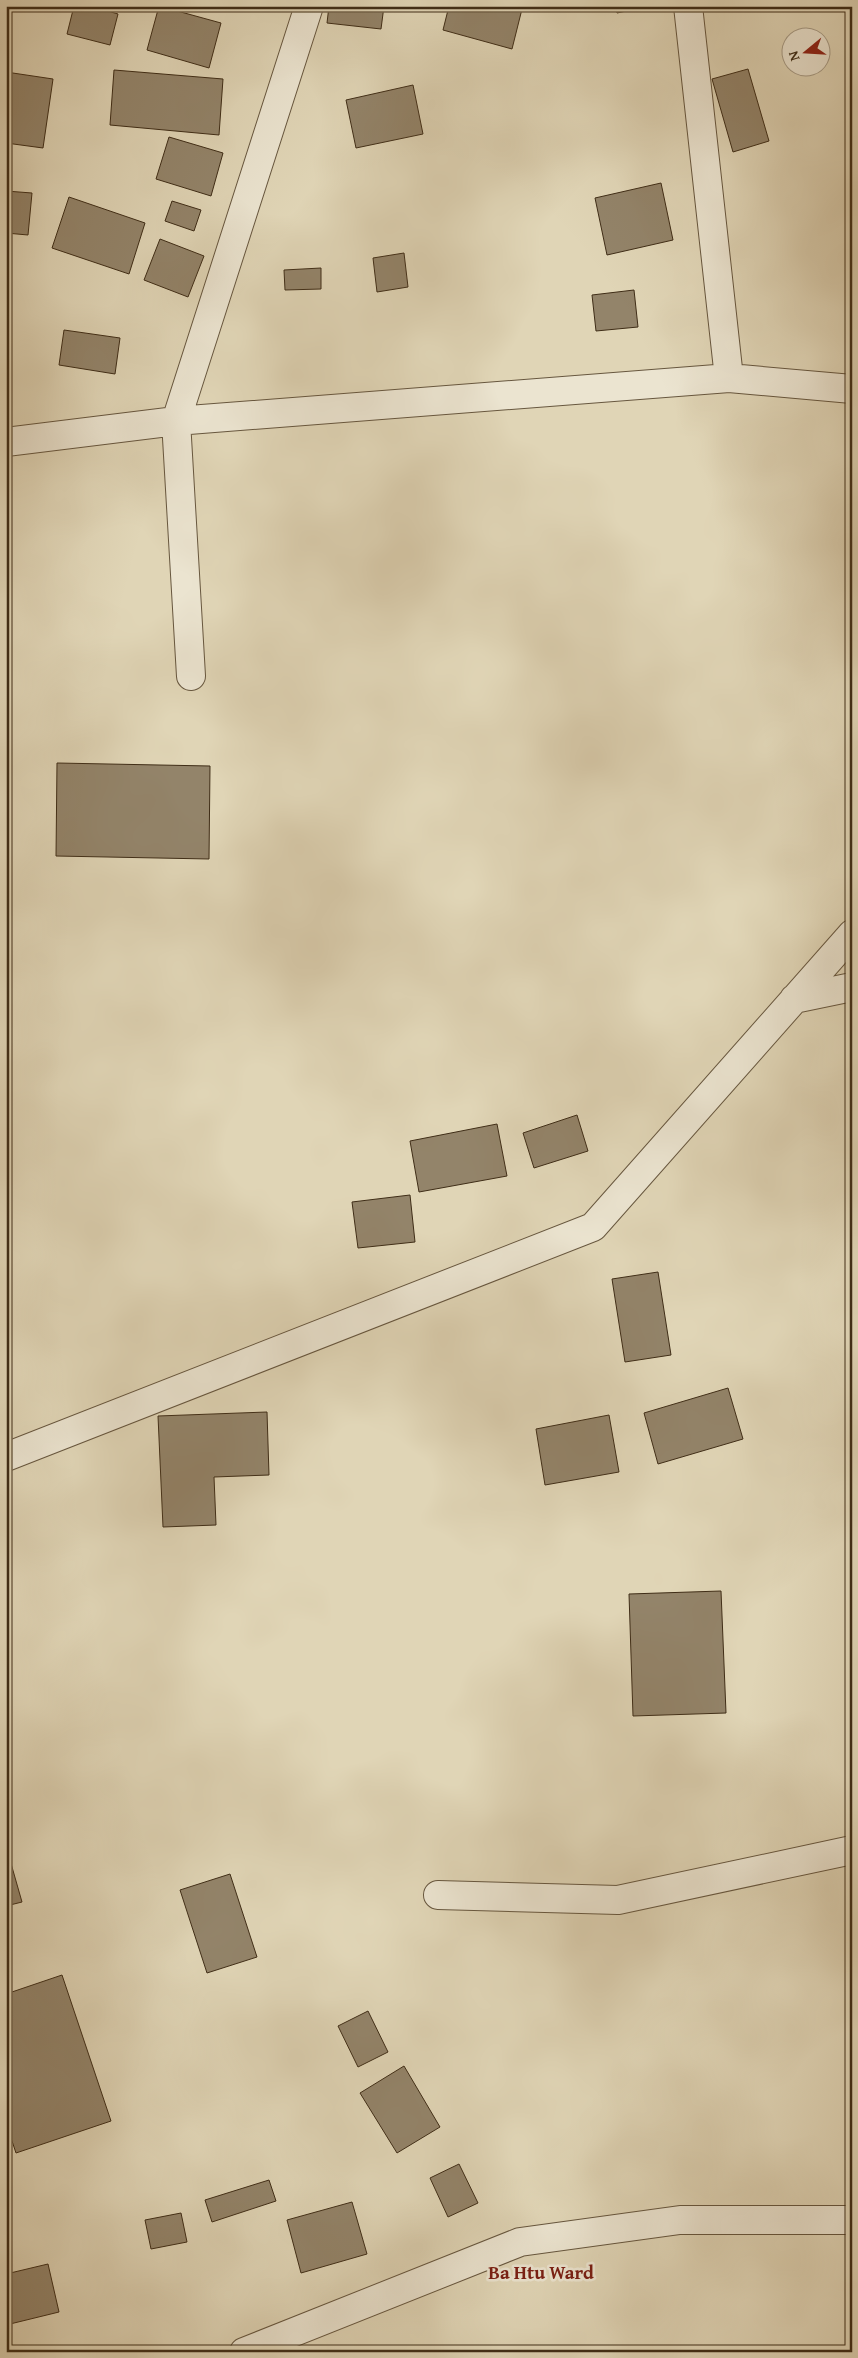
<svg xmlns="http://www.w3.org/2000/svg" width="858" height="2358" font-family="'Gentium Book Plus',serif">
<rect width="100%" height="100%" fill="#e0d5b6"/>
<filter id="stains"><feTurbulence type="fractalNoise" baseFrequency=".004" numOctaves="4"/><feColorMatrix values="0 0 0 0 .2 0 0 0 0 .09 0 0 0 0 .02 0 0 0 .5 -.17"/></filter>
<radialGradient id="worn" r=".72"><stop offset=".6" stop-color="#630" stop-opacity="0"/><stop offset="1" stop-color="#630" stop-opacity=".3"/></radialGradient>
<path fill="#93846a" stroke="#3f2d17" d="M74,6H91L118,14L110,45L67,34Z
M159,6L221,23L209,68L147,50Z
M329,6H384L381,29L327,23Z
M449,6H512L522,9L512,49L443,30Z
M616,6H650L617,13Z
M748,69L769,141L733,152L712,79Z
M114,70L223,79L219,135L110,125Z
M6,72L53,79L43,148L6,143Z
M413,85L423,134L356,148L346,100Z
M169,137L223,153L211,196L156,179Z
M661,183L673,240L607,255L595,198Z
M6,191L32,193L28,235L6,233Z
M69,197L145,223L129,274L52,248Z
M172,201L201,210L194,231L165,221Z
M160,239L204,256L188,297L144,280Z
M404,253L408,287L377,292L373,258Z
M321,268V289L285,290L284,270Z
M634,290L638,327L596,331L592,295Z
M64,330L120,338L115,374L59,365Z
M57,763L210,766L209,859L56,856Z
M577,1115L588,1151L534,1168L523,1133Z
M497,1124L507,1176L419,1192L410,1141Z
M410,1195L415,1242L358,1248L352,1202Z
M658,1272L671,1355L625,1362L612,1279Z
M728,1388L743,1439L658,1464L644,1413Z
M267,1412L269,1475L214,1477L216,1525L163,1527L158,1416Z
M609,1415L619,1472L545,1485L536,1429Z
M721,1591L726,1713L633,1716L629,1594Z
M6,1846L22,1902L6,1906Z
M230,1874L257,1957L207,1973L180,1890Z
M62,1975L111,2121L16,2153L6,2123V1994Z
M368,2011L388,2052L358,2067L338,2026Z
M404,2066L440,2127L397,2153L360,2093Z
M459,2164L478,2203L448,2217L430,2178Z
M269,2180L276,2201L212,2222L205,2200Z
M352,2202L367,2254L301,2273L287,2220Z
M181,2213L187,2242L151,2249L145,2220Z
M48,2264L59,2312L10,2324L6,2310V2274Z"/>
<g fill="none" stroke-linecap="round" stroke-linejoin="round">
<defs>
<path id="minor" d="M688,6L729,378
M6,442L176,421L729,378L852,389
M191,676L176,421L309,6
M794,999L852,987
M6,1457L593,1227L852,934
M438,1895L618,1900L852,1850
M244,2352L520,2242L680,2220H852"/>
</defs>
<use href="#minor" stroke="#67573f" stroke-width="30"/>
<use href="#minor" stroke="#ebe4d0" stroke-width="28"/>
</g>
<g text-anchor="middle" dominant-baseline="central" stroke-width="5" stroke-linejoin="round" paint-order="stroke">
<g font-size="19" font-weight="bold" fill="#7a1f14" stroke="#ebe4d0">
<text x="541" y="2272">Ba Htu Ward</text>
</g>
</g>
<rect width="858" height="2358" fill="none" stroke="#e0d5b6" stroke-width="25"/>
<rect x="8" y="8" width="843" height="2343" fill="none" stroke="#3f2d17" stroke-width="2.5"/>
<rect x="12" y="12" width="833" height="2333" fill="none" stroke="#3f2d17"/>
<g transform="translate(806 52) rotate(252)"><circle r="24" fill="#ebe4d0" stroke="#a69b86"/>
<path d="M0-4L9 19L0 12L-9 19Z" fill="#8f2418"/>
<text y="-8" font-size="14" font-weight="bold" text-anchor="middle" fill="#3f2d17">N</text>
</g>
<rect width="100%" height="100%" filter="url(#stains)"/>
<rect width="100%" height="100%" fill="url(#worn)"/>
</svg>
